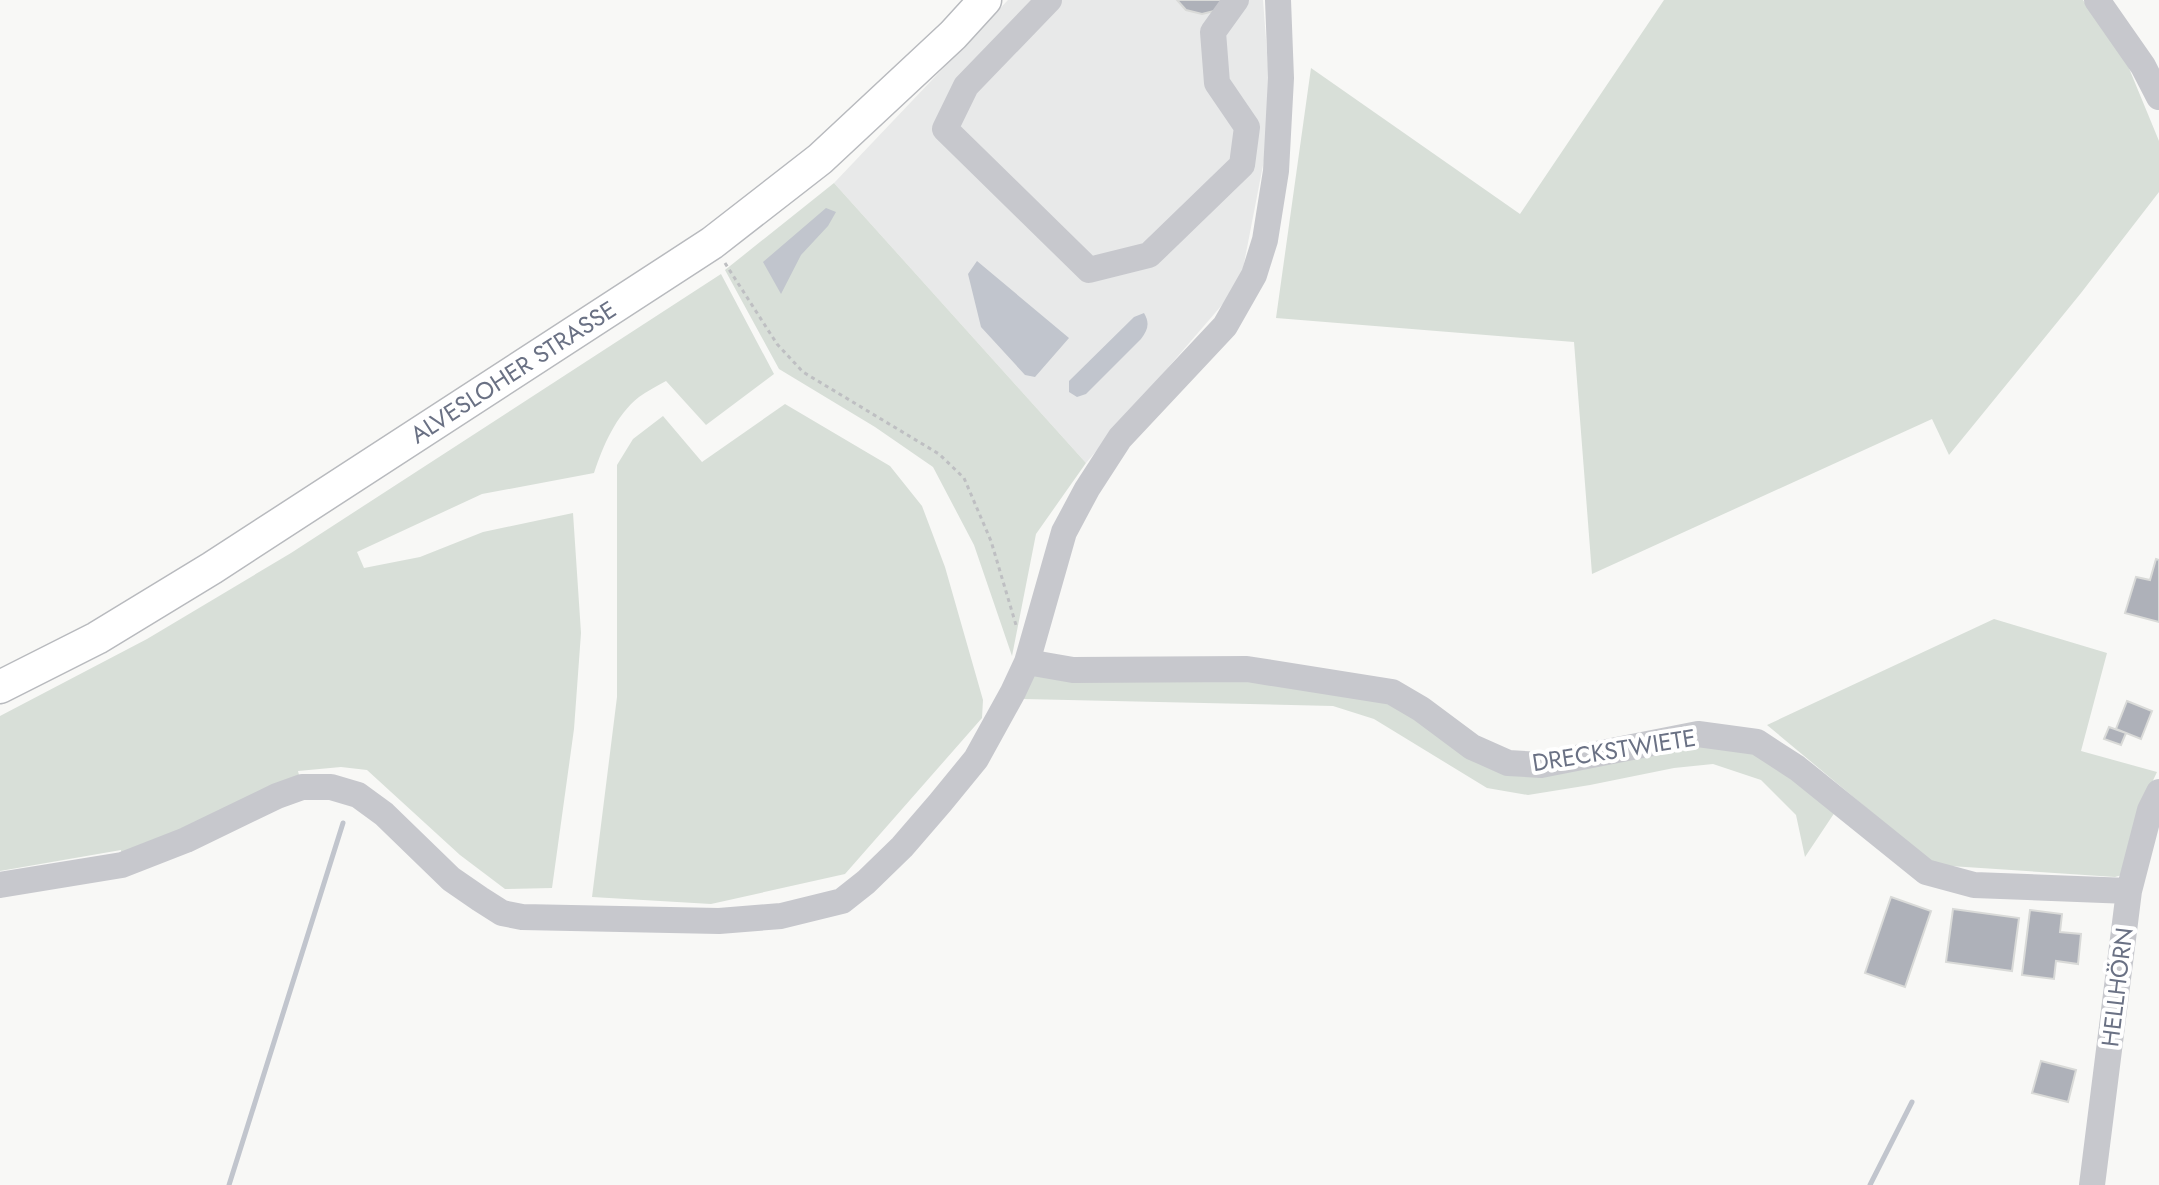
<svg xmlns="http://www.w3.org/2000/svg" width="2159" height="1185" font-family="Jost,sans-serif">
<rect width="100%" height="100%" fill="#f8f8f6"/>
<path fill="#e8e9e9" d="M1008,0H1263L1272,119L1240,284L1086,463L834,183Z"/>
<path fill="#d8dfd8" d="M1664,0H2083L2126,61L2159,141V192L2081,293L1949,455L1932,419L1592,574L1574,342L1276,318L1311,68L1520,214Z
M834,183L1086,463L1036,534L1012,656L974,545L933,467L875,427L779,369L725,270Z
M721,274L774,374L706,425L666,381C657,386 647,391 639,397C616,415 603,446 594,473L482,494L357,552L364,568L420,557L483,532L573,513L581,633L574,729L552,888L505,889L460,855L367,770L341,767L298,771L302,787L122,865L121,850L0,871V716L147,639L291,553Z
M785,404L890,466L922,506L945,567L983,700L982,718L845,874L711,904L592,897L617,697V465L633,439L663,416L702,462Z
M1994,619L2107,653L2081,751L2157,772L2140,808L2122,875L2115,877L1935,865L1767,725Z
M1033,667L1247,673L1390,694L1509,767L1739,737L1837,809L1805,857L1796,815L1761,780L1713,764L1674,768L1590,785L1528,795L1487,788L1374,719L1333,706L1023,699Z"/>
<path fill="#c1c5cd" d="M826,208L836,212L828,226L801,255L781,294L763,262Z
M977,261L1069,338L1035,377L1025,375L981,327L968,274Z
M1144,313C1150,323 1148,330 1141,339L1086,394L1077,397L1069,392V381L1134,317Z"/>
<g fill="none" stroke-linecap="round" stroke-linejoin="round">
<path stroke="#c1c5cd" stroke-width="5" d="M229,1185L343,823
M1870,1185L1912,1102"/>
</g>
<path fill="#aeb1b9" stroke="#d9dad8" stroke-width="2" d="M1177,0H1228L1218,10L1202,14L1186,10Z
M2156,559L2159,560V622L2125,613L2136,577L2150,580Z
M2127,701L2152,711L2141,739L2116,729Z
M2109,727L2126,733L2121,745L2104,739Z
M1891,897L1931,911L1905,987L1865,973Z
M1953,909L2019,918L2012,971L1946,962Z
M2030,910L2062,914L2060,932L2081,934L2078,964L2056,961L2054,979L2022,975Z
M2041,1061L2076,1070L2068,1102L2032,1093Z"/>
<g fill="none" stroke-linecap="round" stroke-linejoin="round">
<defs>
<path id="major" d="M0,687L97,638L212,568L712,243L820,159L953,35L985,0"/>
</defs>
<use href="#major" stroke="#b8babe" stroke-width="35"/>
<path stroke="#bebfc2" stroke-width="3" stroke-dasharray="4 4" stroke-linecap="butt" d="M725,263L777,344L803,372L939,454L964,478L991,541L1016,625"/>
<path stroke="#c7c8cd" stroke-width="26" d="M1049,0L966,86L945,129L1089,270L1149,255L1242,165L1247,127L1217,83L1213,32L1236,0
M2097,0L2143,66L2159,97
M1027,662L1073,670L1247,669L1392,692L1421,709L1472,747L1508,763L1541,765L1698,734L1757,742L1797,768L1926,872L1974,885L2129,891
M0,885L122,865L186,840L277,796L302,787H331L358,795L384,814L451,879L480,899L502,913L522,917L719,921L781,916L842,901L866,882L902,847L940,803L976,759L1013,692L1027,662L1064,532L1087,489L1120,438L1225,326L1254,275L1265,240L1276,171L1281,78L1278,0
M2092,1185L2129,891L2150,810L2159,792"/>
<use href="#major" stroke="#fff" stroke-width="32"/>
</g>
<g text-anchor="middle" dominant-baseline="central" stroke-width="8" stroke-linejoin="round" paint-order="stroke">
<g font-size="24" fill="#6a7184" stroke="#fff">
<text transform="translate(513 372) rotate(-33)">ALVESLOHER STRASSE</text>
<text transform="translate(1614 750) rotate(-9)">DRECKSTWIETE</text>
<text transform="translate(2117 987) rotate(-83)">HELLHÖRN</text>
</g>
</g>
</svg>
